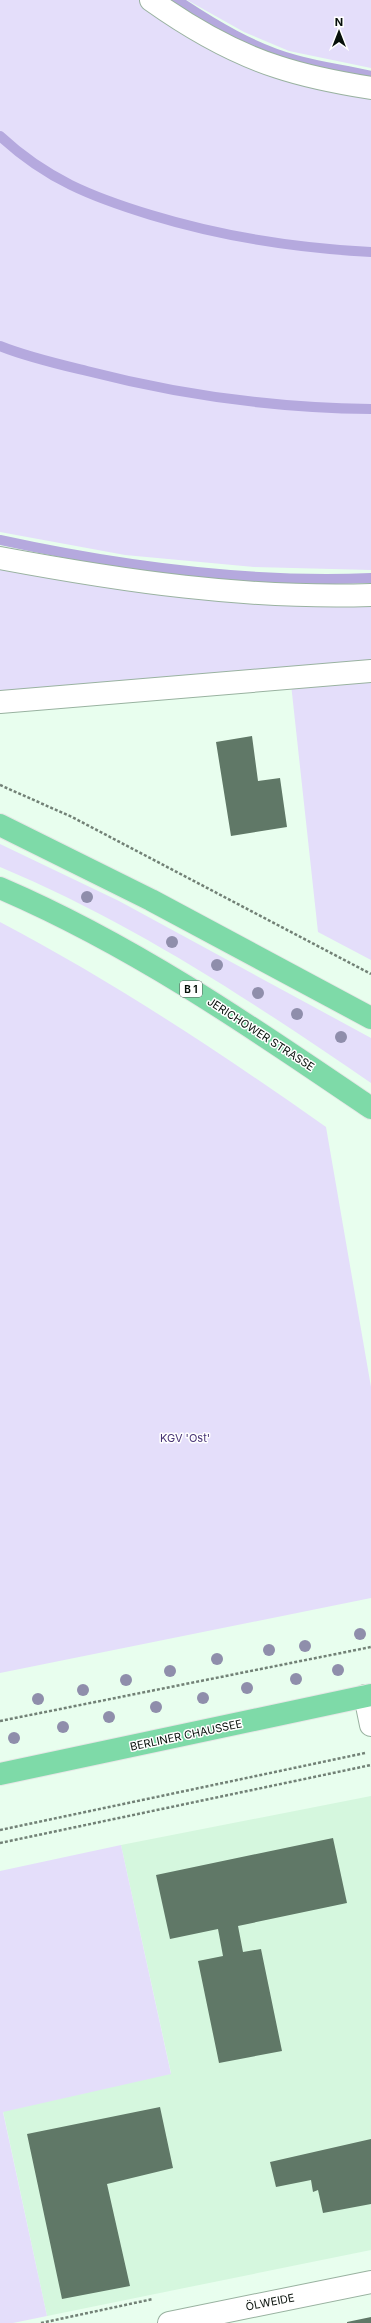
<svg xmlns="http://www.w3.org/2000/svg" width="371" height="2323" font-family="Inter,sans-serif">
<rect width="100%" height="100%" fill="#e8feee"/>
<path fill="#d5f7de" d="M371,1796V2250L47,2316L3,2111L171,2073L121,1845Z"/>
<path fill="#e4defa" d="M0,0H141L371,97V570L254,567L125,555L0,532Z
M187,0H371V68L289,51L244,32Z
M0,564L371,603V668L0,697Z
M371,680V960L318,932L291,684Z
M0,844L119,901L371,1038V1083C253,1002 132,922 0,867Z
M0,922C114,982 221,1053 326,1127L371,1387V1598L0,1673Z
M121,1845L171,2074L3,2112L47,2316L13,2323H0V1871Z"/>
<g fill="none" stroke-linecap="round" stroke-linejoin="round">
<path stroke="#b5a9de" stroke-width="10" d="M177,0C213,24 254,49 296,60C321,67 346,70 371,76
M0,136C46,179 92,197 151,215C223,237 296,248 371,252
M0,346C27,357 58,364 87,371C180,395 275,408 371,409
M0,540C119,566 250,583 371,578"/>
</g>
<path fill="#607867" d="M252,736L258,781L280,778L287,827L231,836L216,742Z
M333,1838L347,1903L238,1926L243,1952L261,1949L282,2051L219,2063L198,1961L223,1956L218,1929L170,1939L156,1875Z
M160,2107L173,2168L107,2184L130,2286L62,2299L27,2134Z
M371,2139V2204L323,2213L318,2190L313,2192L311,2180L276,2187L270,2162Z
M371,2317V2323H347V2322Z"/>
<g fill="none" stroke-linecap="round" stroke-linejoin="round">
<defs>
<path id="minor" d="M151,0C189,27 234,53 278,67C308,77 340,83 371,88
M0,558C123,581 246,599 371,595
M0,702L371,671
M365,1696L371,1725
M169,2323L371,2282"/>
<path id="major" d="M0,825L151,900L371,1018
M0,888C133,945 252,1027 371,1108
M0,1774L371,1695"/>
</defs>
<use href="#minor" stroke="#99b2a0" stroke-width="24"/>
<use href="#major" stroke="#e6e7e6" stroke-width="24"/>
<path stroke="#728176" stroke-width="2.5" stroke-dasharray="3 2" stroke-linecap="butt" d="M0,785L72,817L371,974
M0,1721L371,1647
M0,1830L365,1753
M0,1843L371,1765
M41,2323L153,2299"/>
<use href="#minor" stroke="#fff" stroke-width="22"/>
<use href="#major" stroke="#7edaa8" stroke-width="22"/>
</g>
<g fill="#8f8eab">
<circle cx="87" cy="897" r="6"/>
<circle cx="172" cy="942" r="6"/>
<circle cx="217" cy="965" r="6"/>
<circle cx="258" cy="993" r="6"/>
<circle cx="297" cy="1014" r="6"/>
<circle cx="341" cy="1037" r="6"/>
<circle cx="360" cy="1634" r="6"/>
<circle cx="305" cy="1646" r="6"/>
<circle cx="269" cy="1650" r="6"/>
<circle cx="217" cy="1659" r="6"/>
<circle cx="338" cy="1670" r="6"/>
<circle cx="170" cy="1671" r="6"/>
<circle cx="296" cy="1679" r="6"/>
<circle cx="126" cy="1680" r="6"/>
<circle cx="247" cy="1688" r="6"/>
<circle cx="83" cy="1690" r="6"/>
<circle cx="203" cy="1698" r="6"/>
<circle cx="38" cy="1699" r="6"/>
<circle cx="156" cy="1707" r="6"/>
<circle cx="109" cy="1717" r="6"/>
<circle cx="63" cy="1727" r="6"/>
<circle cx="14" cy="1738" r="6"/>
</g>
<g text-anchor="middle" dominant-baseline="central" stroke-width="3" stroke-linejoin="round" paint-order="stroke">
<rect fill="#fff" stroke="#515854" stroke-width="1" x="180" y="981" width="22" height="16" rx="3"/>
<g font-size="10" font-weight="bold" fill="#07100a">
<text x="191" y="989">B 1</text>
</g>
<g font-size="11" fill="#07100a" stroke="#fff">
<text transform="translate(261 1034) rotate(33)">JERICHOWER STRASSE</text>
<text transform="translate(186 1735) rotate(-12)">BERLINER CHAUSSEE</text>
<text transform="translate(270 2302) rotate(-11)">ÖLWEIDE</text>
</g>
<g font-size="11" fill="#473374" stroke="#fff">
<text x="185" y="1438">KGV 'Ost'</text>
</g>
</g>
<g transform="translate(339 32)" stroke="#ffffff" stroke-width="3" paint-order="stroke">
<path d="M0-3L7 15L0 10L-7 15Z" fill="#07100a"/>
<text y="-6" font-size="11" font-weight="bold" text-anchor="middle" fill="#07100a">N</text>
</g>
</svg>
